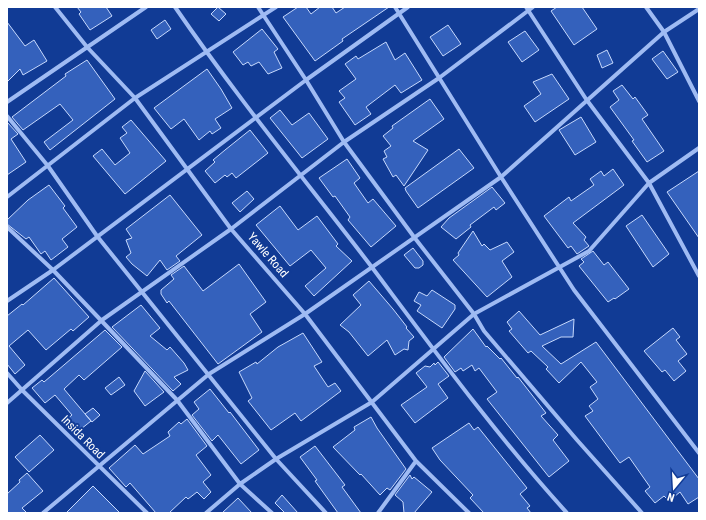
<svg xmlns="http://www.w3.org/2000/svg" width="706" height="520" font-family="'Roboto Condensed',sans-serif">
<rect width="100%" height="100%" fill="#113b95"/>
<path fill="#3461bc" stroke="#c7d9fd" d="M77,7H106L112,16L90,30L79,14L81,12Z
M218,7L226,14L219,21L211,14Z
M298,7H306L311,14L320,7H332L336,13L345,7H389L342,39L343,41L315,61L283,17Z
M557,7H582L597,29L574,45L551,11Z
M165,20L171,29L157,39L151,30Z
M7,22L25,46L34,40L47,61L23,75L20,69L7,82Z
M448,25L461,44L443,56L430,37Z
M262,29L278,49L274,52L282,68L268,74L259,62L251,66L248,62L243,65L233,52Z
M525,31L539,50L522,62L508,42Z
M386,42L395,60L405,53L422,80L401,93L395,85L366,107L371,114L355,125L339,102L345,98L339,91L356,79L345,64L356,56L358,59Z
M607,50L613,63L602,68L597,55Z
M663,51L678,72L667,79L652,59Z
M87,60L115,99L50,150L44,142L73,120L60,104L23,130L12,117L66,76L65,74Z
M207,69L221,89L232,108L215,119L221,128L212,134L210,131L199,140L184,119L171,129L154,108Z
M552,74L569,99L535,122L524,106L541,94L533,82Z
M622,85L633,99L635,97L648,115L642,119L664,151L647,162L632,141L634,140L610,107L619,100L613,91Z
M430,99L444,119L413,141L428,150L404,186L396,175L393,177L383,159L387,157L384,151L391,146L383,136L393,128L392,126Z
M280,110L292,125L309,113L328,139L302,158L270,118Z
M581,117L596,142L575,155L559,130Z
M131,120L166,161L125,194L93,156L102,149L115,165L130,153L120,138L127,133L122,127Z
M7,122L18,134L11,139L26,162L7,175Z
M250,130L268,153L236,178L232,173L227,177L225,175L215,183L205,171L215,162L213,160L225,150Z
M459,149L474,168L418,208L406,191L405,188Z
M347,159L360,178L354,183L368,203L373,199L396,226L371,247L348,220L350,217L335,196L333,197L319,178Z
M613,169L624,185L573,223L586,237L584,240L589,246L577,254L571,246L568,248L544,216L569,197L571,201L594,185L590,179L601,171L604,176Z
M699,171V238L667,192Z
M49,185L65,206L63,208L77,227L62,239L68,247L51,260L45,251L41,254L29,237L26,239L7,224V220L28,200Z
M492,187L505,203L496,210L494,207L470,225L471,227L456,239L441,227L449,218Z
M247,191L254,199L240,212L232,203Z
M170,195L202,235L176,256L180,261L167,270L160,260L147,276L132,264L126,257L131,253L126,240L132,238L126,229Z
M280,206L298,230L317,216L338,244L336,246L352,261L314,296L305,286L326,268L311,250L290,266L256,225Z
M642,215L669,254L653,267L626,226Z
M473,231L482,246L484,244L490,250L507,242L514,252L502,261L512,277L487,297L453,260L459,255L458,253Z
M413,248L423,261V265L419,268H415L404,255Z
M593,251L604,265L608,262L629,289L615,299L614,298L608,302L579,266L584,262L581,259Z
M239,264L266,302L250,314L262,332L218,364L169,301L167,303L161,294V290L174,279L171,275L184,266L203,291Z
M54,278L89,317L73,331L71,329L46,350L28,330L9,346L25,365L15,374L7,364V316L22,304L23,305Z
M369,281L393,309L407,327L406,328L414,337L409,341L408,350L404,349L395,355L387,340L368,356L349,332L340,325L361,305L353,295Z
M432,290L455,305V309L442,328L417,311L421,305L414,301L419,292L427,296Z
M141,305L160,328L150,336L167,350L170,347L184,363L188,370L174,377L181,384L173,391L112,327Z
M519,311L540,335L574,319L573,337H561L542,346L561,364L596,342L699,479V497L688,504L680,492L669,501L664,496L655,503L645,491L650,487L629,457L620,463L585,416L593,411L589,406L598,399L590,387L597,382L581,362L559,383L546,369L548,367L531,351L528,353L509,331L512,329L507,322Z
M673,328L680,337L676,340L687,354L678,361L686,371L674,381L665,370L662,372L644,351Z
M473,329L486,347L487,346L500,359L501,358L517,378L518,377L546,413L541,416L558,435L553,440L569,461L549,477L487,399L497,392L479,368L475,371L472,365L463,371L461,368L455,372L444,357Z
M105,330L122,347L84,380L79,375L64,389L91,421L76,433L66,420L72,415L55,395L45,403L32,388L42,380L44,382Z
M303,333L322,362L314,366L328,387L335,383L341,391L301,421L295,413L271,430L248,401L252,398L239,372L256,362L257,364L278,347Z
M438,362L449,376L438,384L448,398L415,423L401,405L427,387L416,373L425,366L430,367L434,363L435,365Z
M145,371L164,392L145,406L134,391Z
M119,377L125,385L111,395L105,388Z
M210,389L229,413L230,412L259,450L241,464L218,435L212,441L192,415L199,409L194,402Z
M93,408L100,415L92,422L85,414Z
M371,417L377,428L406,469L390,490L387,488L380,495L361,474L360,475L333,447L355,430L354,427Z
M187,419L207,446L196,455L211,475L203,482L211,492L204,499L197,492L188,499L186,497L169,513H156L130,483L126,487L109,468L135,445L143,454L170,436L168,432L179,422L181,424Z
M469,423L474,430L478,427L527,488L520,494L530,506L527,508L531,513H484L470,498L473,495L440,460L432,448Z
M40,435L54,450L29,472L15,457Z
M315,446L345,485L342,487L361,513H338L315,481L317,480L300,457Z
M27,473L43,491L22,508L27,513H7V494L20,482L19,480Z
M410,475L412,479L414,477L432,492L414,513H404L403,502L395,495Z
M93,486L120,513H66Z
M282,495L298,513H285L275,503Z
M238,498L252,513H222Z"/>
<g fill="none" stroke-linecap="round" stroke-linejoin="round">
<path stroke="#9fbbf3" stroke-width="4" d="M55,7L87,47L135,98L231,229L305,314L416,461L469,513
M175,7C236,96 305,180 371,266C434,350 496,435 567,513
M258,7L306,80L344,142L414,237L474,314L484,331L577,440L642,513
M395,7L501,177L574,290L699,453
M526,7L586,99L649,183L699,276
M646,7L664,32L699,101
M7,102L146,7
M7,116L48,166L97,236L276,459L326,513
M7,197L135,98L276,7
M7,227L53,270L177,400L240,484L272,513
M7,301L53,270L306,80L408,7
M7,373L22,390L147,513
M7,403L102,320L231,229L344,142L439,78L533,7
M43,513L209,374L305,314L501,177L664,32L699,9
M206,513L240,484L276,459L372,402L474,314L589,251L649,183L699,148
M378,513L416,461"/>
</g>
<g text-anchor="middle" dominant-baseline="central" stroke-width="4" stroke-linejoin="round" paint-order="stroke">
<g font-size="12" fill="#fff" stroke="#113b95">
<text transform="translate(268 255) rotate(49)">Yawle Road</text>
<text transform="translate(83 437) rotate(45)">Insida Road</text>
</g>
</g>
<rect width="706" height="520" fill="none" stroke="#ffffff" stroke-width="16"/>
<g transform="translate(674 488) rotate(198)" stroke="#113b95" stroke-width="3" paint-order="stroke">
<path d="M0-3L7 15L0 10L-7 15Z" fill="#ffffff"/>
<text y="-6" font-size="11" font-weight="bold" text-anchor="middle" fill="#ffffff">N</text>
</g>
</svg>
